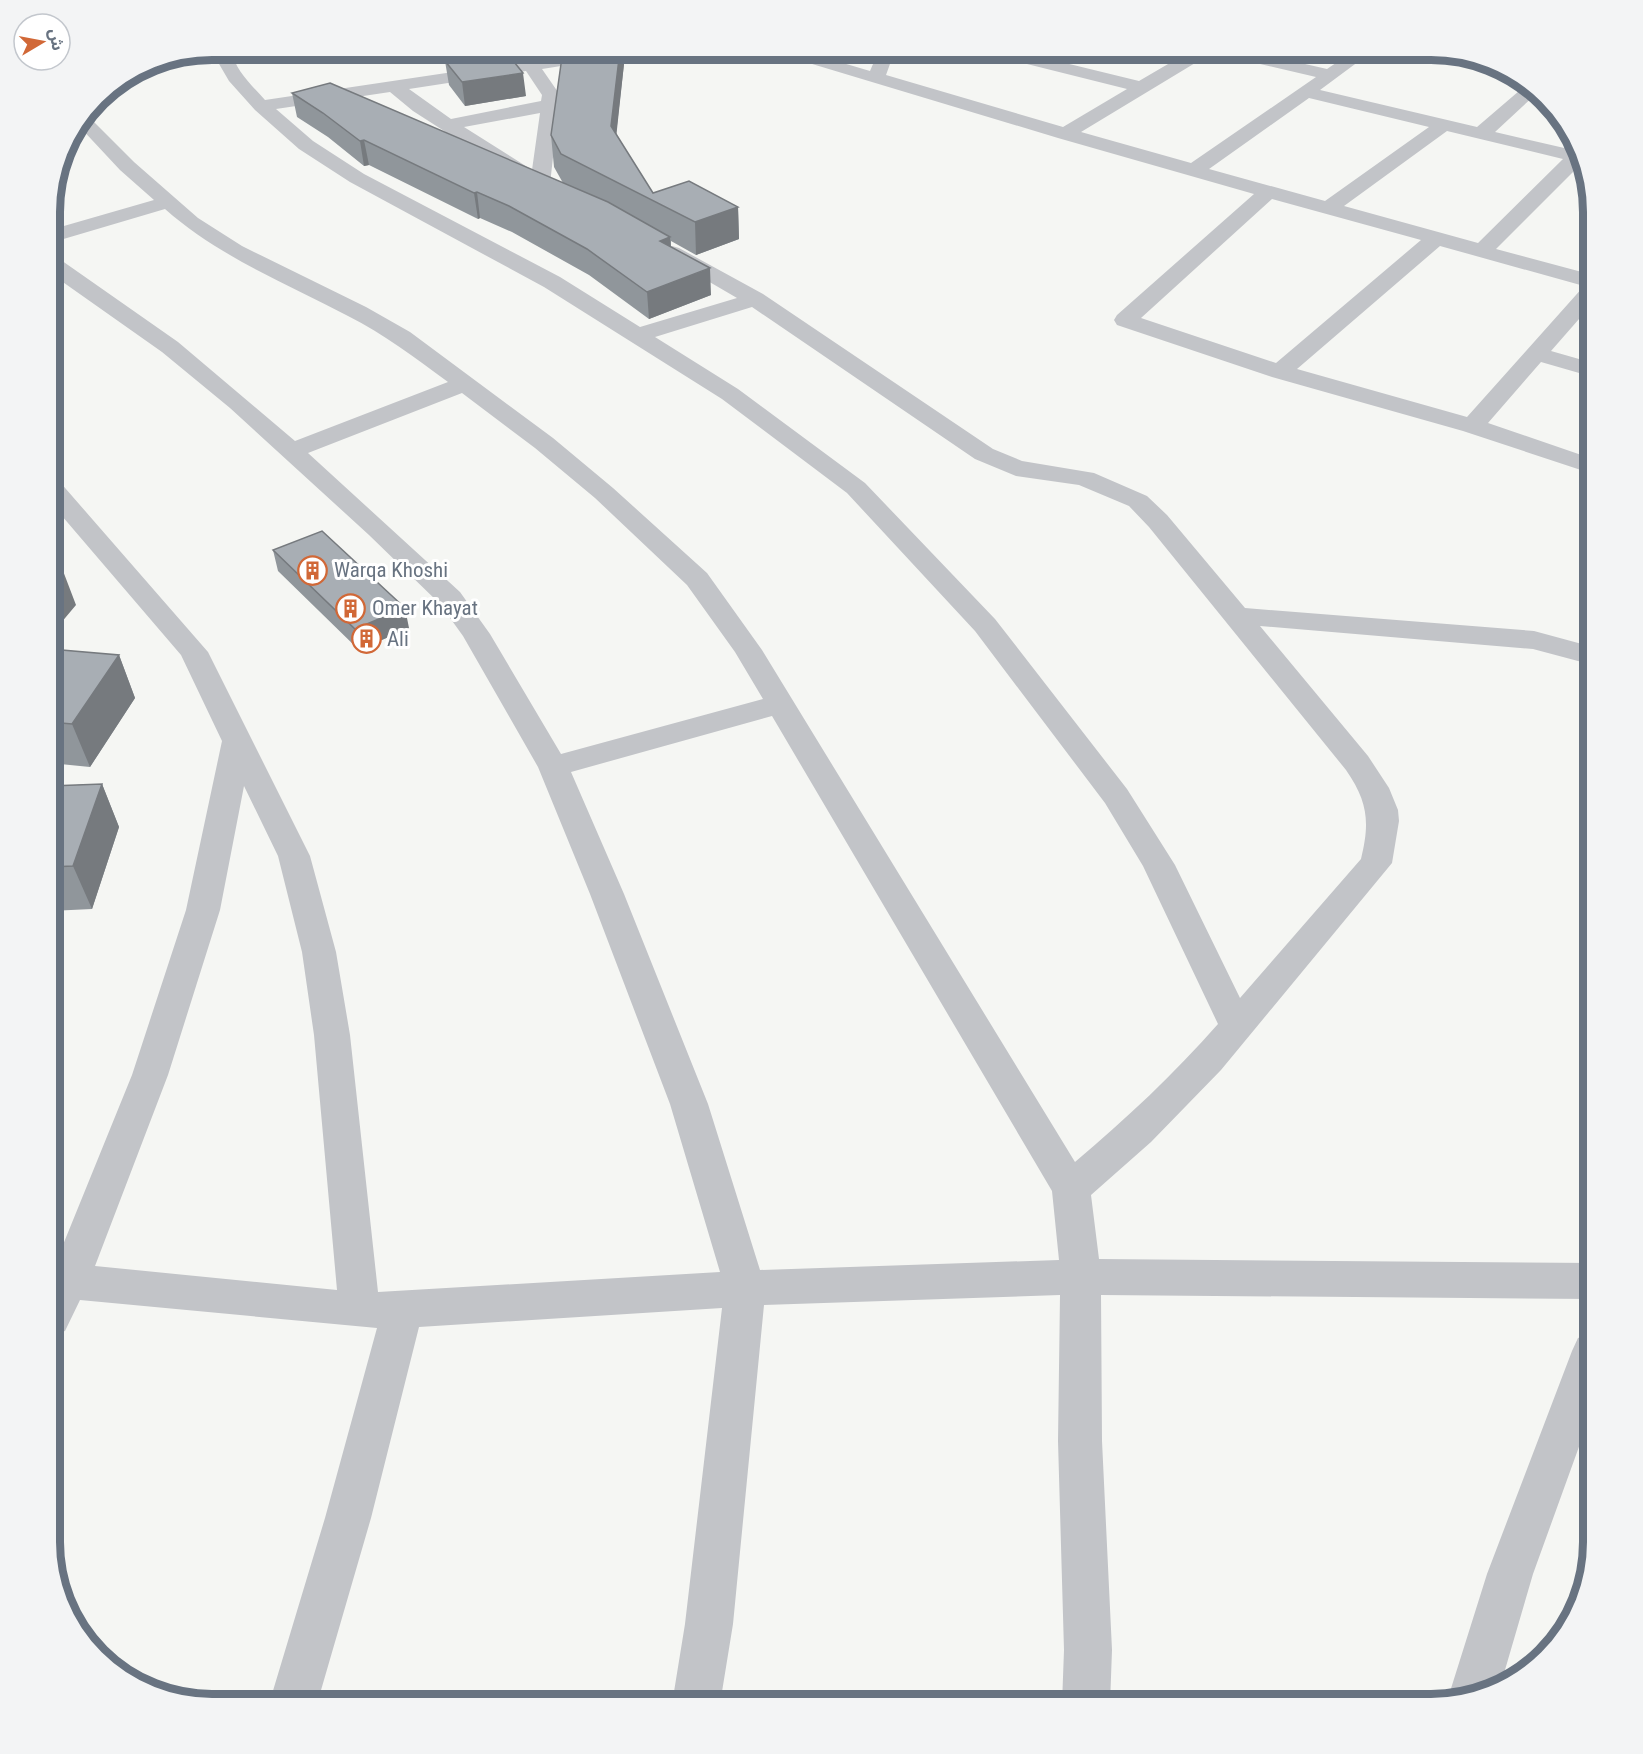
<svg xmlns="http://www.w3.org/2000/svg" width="1643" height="1754" font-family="'Roboto Condensed','Noto Sans Arabic',sans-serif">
<rect width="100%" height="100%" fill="#f5f6f3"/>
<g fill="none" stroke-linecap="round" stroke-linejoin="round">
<path fill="#c2c4c8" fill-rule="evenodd" d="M215,50H232C234,70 252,85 265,100L601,50H612L615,54L612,58L542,69L560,95L550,184L547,188H533L531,180L519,179L413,111L390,92L276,109L313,141L364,174L560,277L640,327L737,298L665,256L661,252L665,248L672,246L679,248L763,294L993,449L1022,461L1094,473L1147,496L1167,515L1245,608L1534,631L1593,647V665L1533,649L1260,626L1368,756L1389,788L1398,810L1399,821L1392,863L1221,1070L1151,1142L1091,1195L1099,1259L1593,1263V1299L1101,1295L1102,1441L1112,1650L1110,1704H1062L1064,1650L1058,1441L1060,1295L764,1305L733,1624L720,1704H672L685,1624L722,1308L419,1327L371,1518L317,1704H269L325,1518L377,1328L80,1300L65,1331L50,1336V1261L56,1262L132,1075L186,910L222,741L181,655L50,502V478L59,481L208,652L310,856L336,952L350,1035L378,1292L720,1272L670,1104L590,894L538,767L463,636L440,604L369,535L230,408L162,352L50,273V257L58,258L178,342L295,441L448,382C415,358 384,334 348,316C285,283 218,256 165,209L50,243V230L154,200L120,170L78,125L86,114L134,162L198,218L242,246L366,307L410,332L553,438L613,488L707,573L762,650L1075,1162C1126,1119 1174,1074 1218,1024L1143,866L1105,803L975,631L847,493L722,399L544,287L350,182L299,149L255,110L229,81L215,57ZM526,71L542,95L541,101L451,119L409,89ZM540,113L532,170L464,127ZM752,307L975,459L1016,476L1079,485L1129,506L1149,527L1346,770C1368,802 1370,822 1361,859L1240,998L1175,865L1127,789L995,619L865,483L738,389L655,337ZM462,393L535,448L595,498L687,585L735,652L763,699L561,754L490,634L460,592L308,453ZM772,716L1052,1191L1059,1260L760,1270L708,1104L624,894L571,772ZM244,786L278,856L302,952L314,1035L337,1290L95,1266L168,1075L220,910Z
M776,50H823L826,58L870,71L879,50H895L886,75L1063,127L1127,89L987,54L985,50H1012L1139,81L1192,50H1212L1210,54L1081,132L1191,163L1316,77L1217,54L1215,50H1244L1327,69L1355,50H1374L1320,90L1477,127L1526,85L1536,94L1495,132L1573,150L1578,148L1585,160L1496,249L1593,275V303L1551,351L1593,363V377L1541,362L1488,423L1593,459V474L1463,431L1272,377L1117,325L1114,320L1117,315L1254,194L1058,138L779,54ZM1309,98L1429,127L1325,201L1209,169ZM1447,131L1563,159L1478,243L1344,206ZM1272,199L1421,240L1276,363L1141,318ZM1440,246L1584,286L1467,417L1297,369Z
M1593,1332V1408L1533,1574L1500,1687L1483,1696L1449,1701L1448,1698L1487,1574L1572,1351L1578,1338Z"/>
</g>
<path fill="#90969b" d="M563,50H623L624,64L616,134L653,193L738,207L739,239L696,255L671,241V247L711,295L649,319L589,275L512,232L480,218L478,219L369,165L364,166L328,137L297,117L292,93L563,183L554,167L551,135Z
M445,61L526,96L465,106L449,85Z
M273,550L409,628L359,650L278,571Z
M50,649L119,655L135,698L90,767L50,763Z
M102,784L119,827L92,909L50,911V786Z"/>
<path fill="#767a7e" d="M620,50H623L624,64L614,157L611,126Z
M523,73L526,96L465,106L462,82Z
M364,140L369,165L364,166L360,141Z
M477,192L480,218L478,219L474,193Z
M738,207L739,239L696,255L695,222Z
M670,237L672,263L660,241Z
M710,268L711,295L649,319L647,292Z
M60,563L76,605L50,636V575Z
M405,608L409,628L359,650L355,629Z
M119,655L135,698L90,767L72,724Z
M102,784L119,827L92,909L73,866Z"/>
<path fill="#a8aeb4" stroke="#767a7e" stroke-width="1.5" d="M563,50H620L611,126L653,193L689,181L738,207L695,222L561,154L551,135Z
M506,52L523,73L462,82L445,61Z
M330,83L608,202L670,237L660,241L710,268L647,292L587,249L509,206L477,192L474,193L364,140L360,141L323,113L292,93Z
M322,531L405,608L355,629L273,550Z
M50,562L60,563L50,575Z
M50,649L119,655L72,724L50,722Z
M102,784L73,866L50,867V786Z"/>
<defs>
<symbol id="building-ring" viewBox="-11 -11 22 22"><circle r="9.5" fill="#fff" stroke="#d16837" stroke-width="1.5"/><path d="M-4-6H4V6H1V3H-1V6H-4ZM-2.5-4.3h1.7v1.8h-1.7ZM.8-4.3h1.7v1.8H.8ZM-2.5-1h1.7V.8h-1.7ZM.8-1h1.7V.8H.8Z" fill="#d16837"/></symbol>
</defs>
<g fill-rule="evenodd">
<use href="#building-ring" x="296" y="554" width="33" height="33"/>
<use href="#building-ring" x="334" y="592" width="33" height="33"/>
<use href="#building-ring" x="350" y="622" width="33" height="33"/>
</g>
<g text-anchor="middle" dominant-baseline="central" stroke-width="6" stroke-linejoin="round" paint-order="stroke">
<g font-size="21" fill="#687381" stroke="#fff" text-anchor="start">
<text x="334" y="570">Warqa Khoshi</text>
<text x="372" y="608">Omer Khayat</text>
<text x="387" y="639">Ali</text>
</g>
</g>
<path d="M0 0H1643V1754H0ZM212 60H1431A152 152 0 0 1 1583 212V1542A152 152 0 0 1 1431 1694H212A152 152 0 0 1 60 1542V212A152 152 0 0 1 212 60Z" fill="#f3f4f5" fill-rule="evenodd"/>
<path fill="none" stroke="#687381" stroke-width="8" d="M212 60H1431A152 152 0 0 1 1583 212V1542A152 152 0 0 1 1431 1694H212A152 152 0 0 1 60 1542V212A152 152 0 0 1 212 60Z"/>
<g transform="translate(42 42) rotate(80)"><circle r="28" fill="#ffffff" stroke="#c3c7cd" stroke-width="1.5"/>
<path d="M0-4.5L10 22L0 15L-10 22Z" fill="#d16837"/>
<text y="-9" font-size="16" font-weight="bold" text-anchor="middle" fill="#687381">ش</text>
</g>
</svg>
